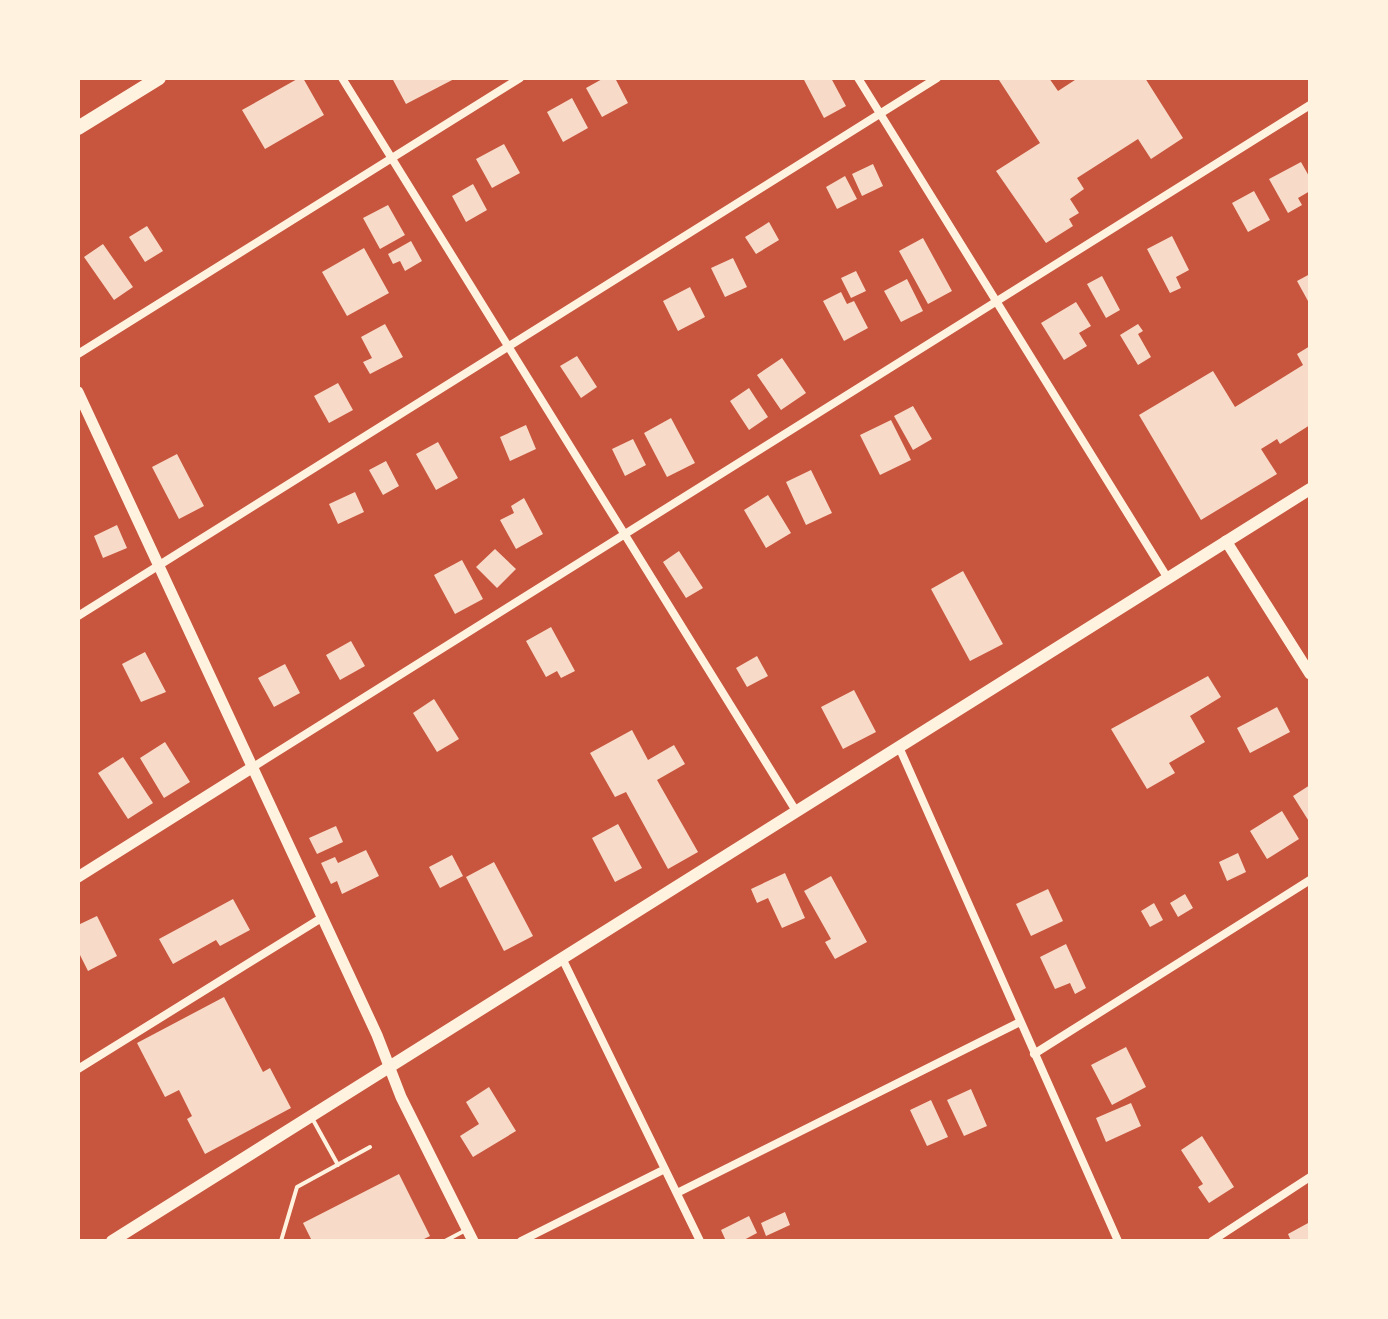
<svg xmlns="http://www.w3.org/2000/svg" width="1388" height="1319" font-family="'PT Sans',sans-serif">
<rect width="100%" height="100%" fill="#c8553d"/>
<path fill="#f7dbc8" d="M299,78H303L324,115L265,149L242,110Z
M392,78H456L406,104Z
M604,78H615L628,103L602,117L586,88Z
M803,78H831L846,106L824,118Z
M1003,78H1043L1045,80L1049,78L1058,91L1078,78H1145L1183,138L1151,159L1138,139L1077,178L1084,189L1070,199L1079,213L1069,219L1073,226L1046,243L996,171L1040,143L999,80Z
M572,98L588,128L563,142L547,112Z
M504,144L520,173L492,188L476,159Z
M1301,162L1310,178V191L1298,198L1302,205L1288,213L1269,179Z
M873,164L883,186L862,196L852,174Z
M845,176L857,199L837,209L826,187Z
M473,184L487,210L466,222L452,196Z
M1254,191L1270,220L1248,232L1232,203Z
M388,205L405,235L380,249L363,218Z
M769,222L779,240L756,254L745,237Z
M147,226L163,251L145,262L129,237Z
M1172,236L1189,270L1176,277L1181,288L1170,293L1147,249Z
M923,238L952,291L928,304L899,251Z
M411,241L422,261L405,271L400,261L393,264L388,254Z
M103,244L133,287L114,300L84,257Z
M364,248L389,293L347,316L322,272Z
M733,258L747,287L725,297L711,268Z
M856,271L866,291L851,298L841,278Z
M1310,274V299L1308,301L1297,281Z
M1102,276L1120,310L1106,318L1087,284Z
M907,279L923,311L901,322L884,291Z
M690,287L705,317L678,331L663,301Z
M841,292L847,304L854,301L868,328L844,341L823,301Z
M1076,302L1091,326L1079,333L1087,346L1064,360L1041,323Z
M385,324L403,357L370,374L363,362L372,358L361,337Z
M1138,324L1143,331L1138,334L1151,357L1138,365L1120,335Z
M1310,346V425L1280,444L1277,439L1261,449L1277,474L1201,520L1139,415L1213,371L1235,407L1303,365L1297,354Z
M577,356L597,387L581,398L560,366Z
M782,358L806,393L781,410L757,375Z
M338,383L353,410L329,423L314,396Z
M749,388L768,417L749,430L730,401Z
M913,406L932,439L913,450L894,416Z
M671,418L695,463L667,477L644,433Z
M891,420L911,460L880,475L860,435Z
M526,425L536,449L510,461L500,437Z
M633,439L646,465L625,476L612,449Z
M438,442L458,478L436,490L416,454Z
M177,454L204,506L179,519L152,467Z
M386,461L399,486L383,495L369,470Z
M811,470L832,513L806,525L786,482Z
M355,492L364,512L338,524L329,504Z
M768,495L791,533L766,548L744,510Z
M524,498L543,534L516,549L500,520L514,513L511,506Z
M117,525L127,548L103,558L94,536Z
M495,549L516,569L497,588L476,567Z
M679,551L703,588L686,598L663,562Z
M462,560L483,599L455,614L434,575Z
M963,571L1003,644L970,661L931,589Z
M551,627L575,671L561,678L557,671L546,677L526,641Z
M351,641L365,666L340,680L326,655Z
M145,652L166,692L141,702L122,664Z
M757,656L768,676L747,687L736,668Z
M285,664L300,693L274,707L258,678Z
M1208,676L1221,697L1190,716L1205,742L1169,763L1175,773L1147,789L1111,729Z
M854,690L876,732L843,749L821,707Z
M434,699L459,739L437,752L413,713Z
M1277,707L1290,732L1250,753L1237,728Z
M632,730L648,760L674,745L685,764L657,780L698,852L668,869L626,792L615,797L590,753Z
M165,742L190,782L164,798L140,758Z
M123,757L153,803L128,819L98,773Z
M1310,785V823L1293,796Z
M1282,811L1299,839L1267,859L1250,831Z
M618,824L642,868L615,882L592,838Z
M336,826L343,842L317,854L309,838Z
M366,850L379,876L342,894L337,881L331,884L321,863L335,857L338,863Z
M1238,853L1246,872L1227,881L1219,862Z
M452,855L463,876L440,888L429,867Z
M494,862L533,936L504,951L466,877Z
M785,873L805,918L782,928L768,898L757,903L751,889Z
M831,876L867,942L835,959L825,942L831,939L804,891Z
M1048,889L1063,921L1031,936L1016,904Z
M1185,894L1193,908L1178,917L1170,903Z
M233,899L250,930L220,946L216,940L173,964L159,939Z
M1154,903L1163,920L1150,927L1141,911Z
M97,916L117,956L88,971L78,951V925Z
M1066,944L1086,988L1075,994L1070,983L1055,989L1040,957Z
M224,997L263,1072L270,1068L291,1108L205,1154L187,1119L192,1116L179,1090L165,1097L137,1043Z
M1126,1047L1146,1087L1112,1105L1091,1065Z
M489,1087L516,1131L473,1157L460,1136L479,1124L466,1102Z
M971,1089L987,1126L964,1136L947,1100Z
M931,1100L948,1137L927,1146L910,1110Z
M1131,1103L1141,1126L1106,1142L1096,1118Z
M1202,1136L1234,1187L1209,1203L1198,1187L1203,1184L1181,1150Z
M399,1174L430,1236L420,1241H312L303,1223Z
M785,1212L790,1225L766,1236L761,1223Z
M749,1216L757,1233L742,1241H726L721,1230Z
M1310,1222V1241H1291L1288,1234Z"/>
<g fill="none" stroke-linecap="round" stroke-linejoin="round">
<path stroke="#fff3e0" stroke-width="4" d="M312,1118L338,1165
M281,1241L297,1187L370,1147
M445,1241L464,1231"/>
<path stroke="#fff3e0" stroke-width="8" d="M342,78L796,811
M858,78L1167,577
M78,354L520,78
M78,616L937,78
M899,747L1118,1241
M253,767L1310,105
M562,958L700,1241
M1034,1054L1310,880
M78,1069L323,917
M677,1193L1020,1022
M521,1241L665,1169
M1212,1241L1310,1177"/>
<path stroke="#fff3e0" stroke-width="11" d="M78,392L377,1035L401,1097L473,1241
M1226,541L1310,674
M78,877L253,767"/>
<path stroke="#fff3e0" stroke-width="12" d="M112,1241L1310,489"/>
<path stroke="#fff3e0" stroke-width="14" d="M78,128L159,78"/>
</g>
<rect width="1388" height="1319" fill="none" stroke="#fff3e0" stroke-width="160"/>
</svg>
